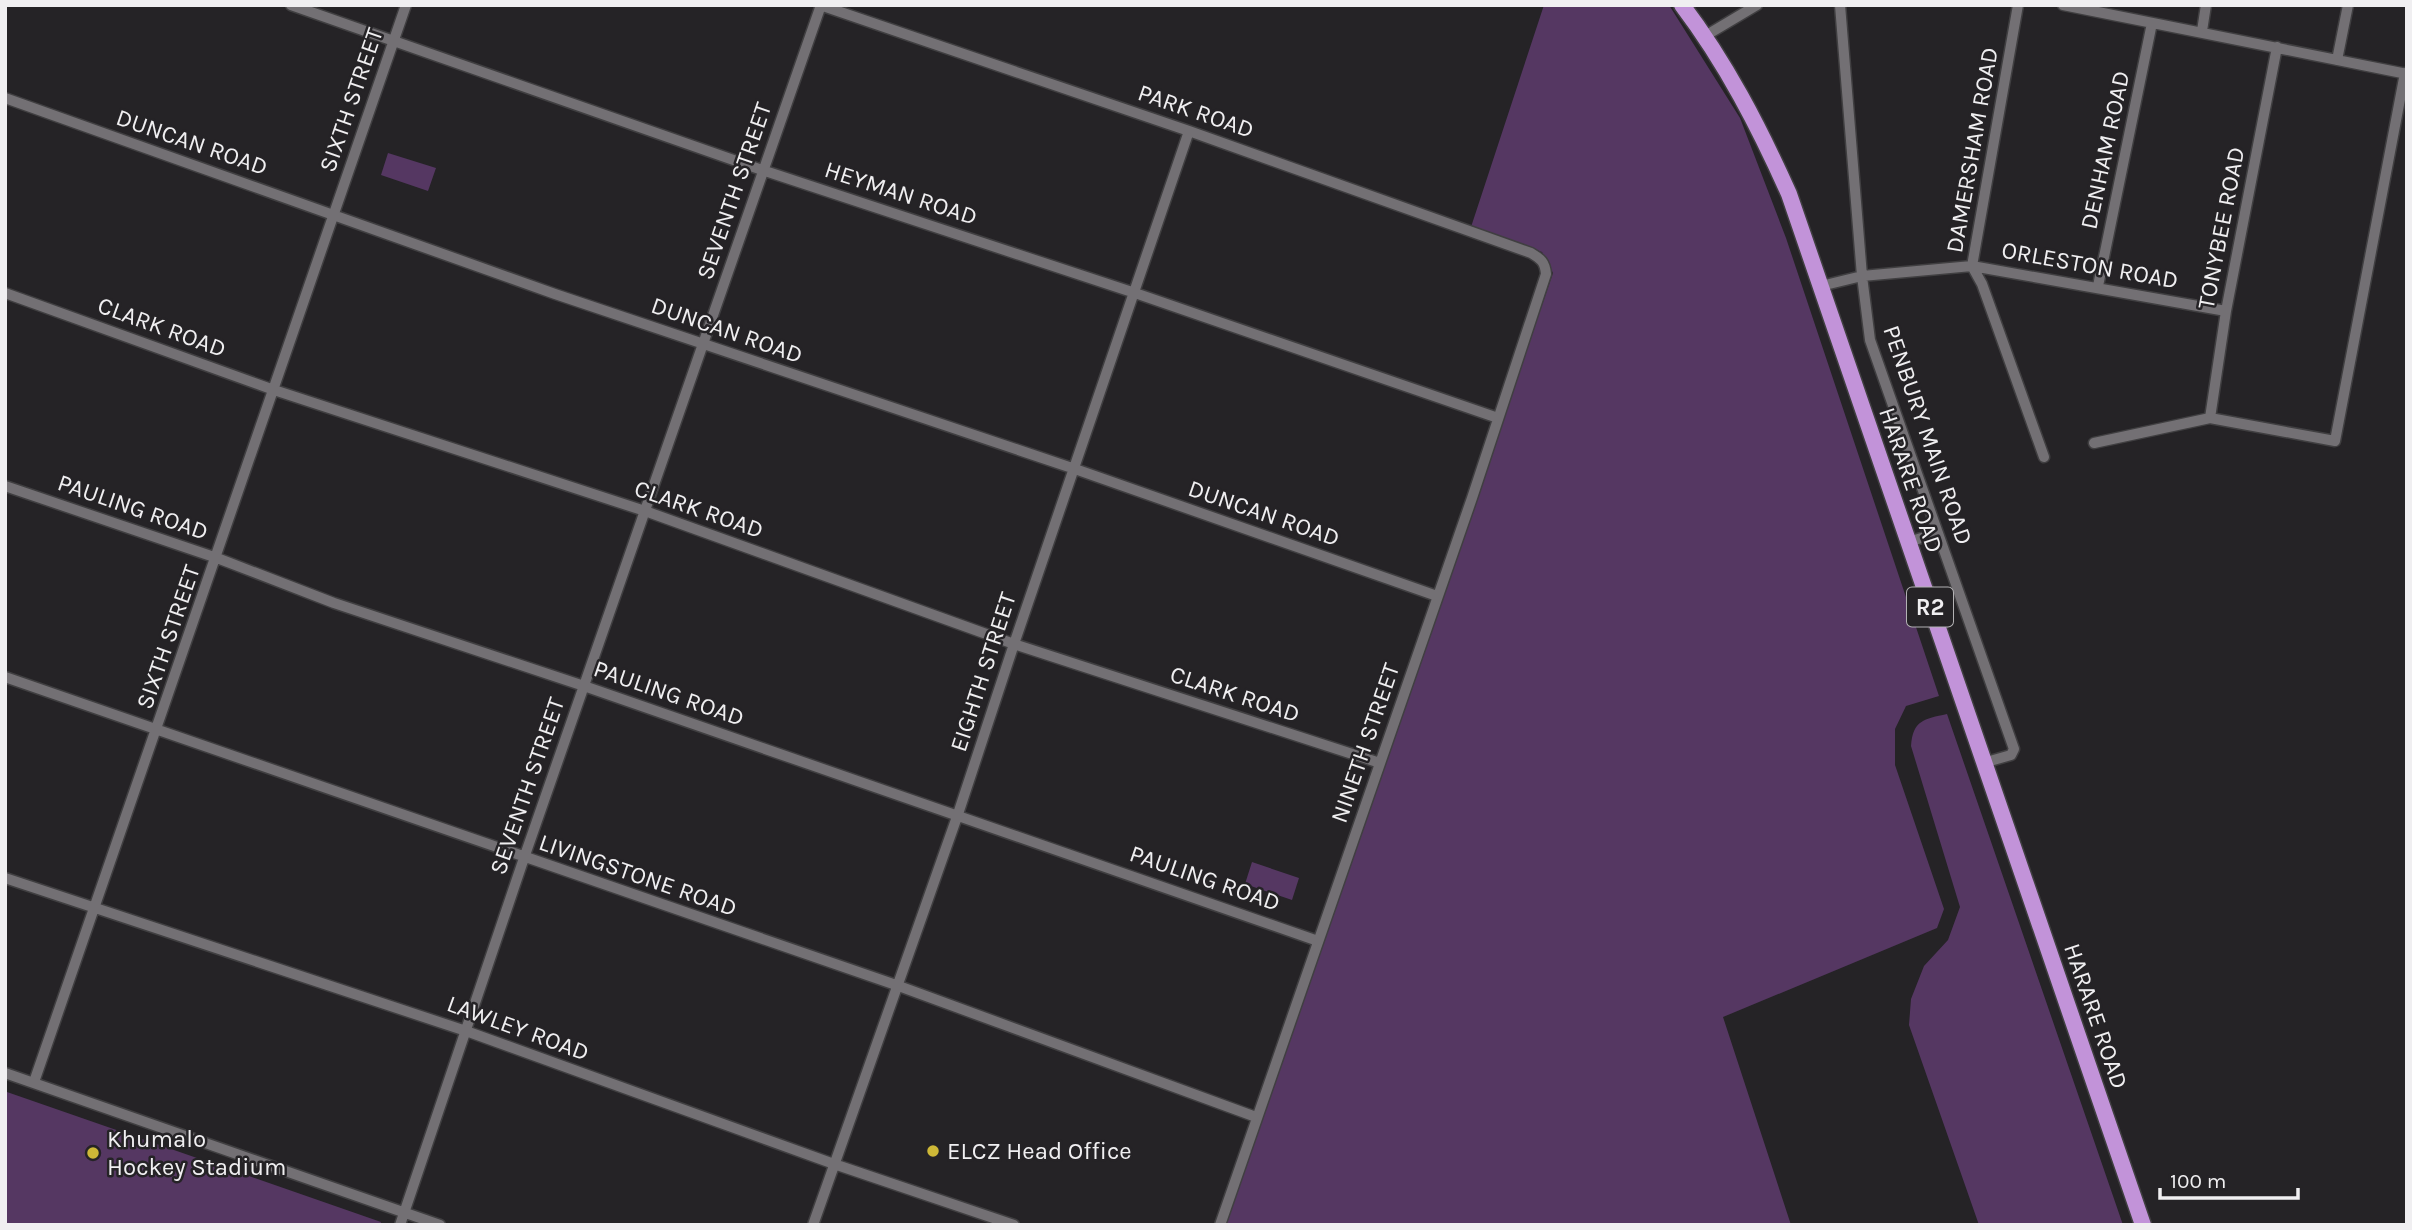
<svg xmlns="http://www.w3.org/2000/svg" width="2412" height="1230" font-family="Karla,sans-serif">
<rect width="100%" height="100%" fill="#252326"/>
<path fill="#553762" d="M1544,5H1669L1740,118L1786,238L1939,696L1906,706L1895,729V765L1944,909L1937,928L1723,1017L1791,1225H1225L1553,273L1542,252L1471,227Z
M388,153L436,168L428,191L381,175Z
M1947,714L2123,1225H1979L1909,1025L1911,999L1924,966L1948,940L1960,907L1911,746C1913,720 1924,719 1947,714Z
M1252,862L1299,878L1292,900L1245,884Z
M7,1092L381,1222L380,1225H5V1098Z"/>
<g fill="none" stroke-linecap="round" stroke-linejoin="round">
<defs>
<path id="minor" d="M291,5L762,170L1135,293L1498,418
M820,5L1189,131L1531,253C1541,259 1545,262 1546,274L1472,498L1220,1225
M1840,5L1862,276L1870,340L2014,749L2011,755L1983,763
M2018,5L1972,266L1982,284L2044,457
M2063,5L2407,74
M2202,31L2206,5
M1705,36L1757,5
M2337,60L2348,5
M5,98L555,294L1075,469L1437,596
M1821,286L1862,276L1972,266L2226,311
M2098,286L2152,23
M5,293L274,390L645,511L1014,644L1380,763
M2210,418L2226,311L2277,47
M2094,443L2210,418L2335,441L2405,73
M5,486L217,558L334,603L584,686L1318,941
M1908,542L1938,533
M5,677L896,985L1256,1117
M5,878L466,1031L834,1164L1014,1225
M5,1073L440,1225
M34,1082L406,5
M400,1225L524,858L821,5
M813,1225L958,814L1014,644L1189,131"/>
<path id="trunk" d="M1682,5C1726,63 1759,127 1789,194L2143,1225"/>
</defs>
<use href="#minor" stroke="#403f41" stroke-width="13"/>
<use href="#trunk" stroke="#403f41" stroke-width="19"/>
<use href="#minor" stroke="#737074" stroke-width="10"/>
<use href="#trunk" stroke="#c293d9" stroke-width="16"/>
</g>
<g fill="#ceb837" stroke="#252326" stroke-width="2.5">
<circle cx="933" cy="1151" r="7"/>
<circle cx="93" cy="1153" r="7"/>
</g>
<g text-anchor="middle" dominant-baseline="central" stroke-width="5" stroke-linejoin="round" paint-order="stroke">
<rect fill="#252326" stroke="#b3b2b4" stroke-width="2" x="1907" y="587.5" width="46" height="39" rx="5"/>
<g font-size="23" font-weight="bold" fill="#f0eff1">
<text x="1930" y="607">R2</text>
</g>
<g font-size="24" fill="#f0eff1" stroke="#252326">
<text transform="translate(351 100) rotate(-71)">SIXTH STREET</text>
<text transform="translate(1196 111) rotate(19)">PARK ROAD</text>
<text transform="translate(192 142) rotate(19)">DUNCAN ROAD</text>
<text transform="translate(1972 150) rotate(-80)">DAMERSHAM ROAD</text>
<text transform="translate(2105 150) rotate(-78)">DENHAM ROAD</text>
<text transform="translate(734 191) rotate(-71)">SEVENTH STREET</text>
<text transform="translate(901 193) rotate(18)">HEYMAN ROAD</text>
<text transform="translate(2221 228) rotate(-79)">TONYBEE ROAD</text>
<text transform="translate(2090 265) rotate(10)">ORLESTON ROAD</text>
<text transform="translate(162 327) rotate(20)">CLARK ROAD</text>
<text transform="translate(727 330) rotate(19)">DUNCAN ROAD</text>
<text transform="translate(1928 435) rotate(71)">PENBURY MAIN ROAD</text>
<text transform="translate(1911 480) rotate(71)">HARARE ROAD</text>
<text transform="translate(133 507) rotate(19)">PAULING ROAD</text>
<text transform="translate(699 509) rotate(19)">CLARK ROAD</text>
<text transform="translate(1264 513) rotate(19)">DUNCAN ROAD</text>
<text transform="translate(168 637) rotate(-71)">SIXTH STREET</text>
<text transform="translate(983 672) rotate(-72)">EIGHTH STREET</text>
<text transform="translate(669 693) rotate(19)">PAULING ROAD</text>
<text transform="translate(1235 694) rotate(18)">CLARK ROAD</text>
<text transform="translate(1365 743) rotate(-71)">NINETH STREET</text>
<text transform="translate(527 786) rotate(-71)">SEVENTH STREET</text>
<text transform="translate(638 875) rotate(19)">LIVINGSTONE ROAD</text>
<text transform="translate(1205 878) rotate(19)">PAULING ROAD</text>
<text transform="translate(2096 1016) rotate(71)">HARARE ROAD</text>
<text transform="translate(518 1028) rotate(20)">LAWLEY ROAD</text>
</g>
<g font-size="24" fill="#f0eff1" stroke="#252326" text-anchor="start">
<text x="107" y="1139">Khumalo<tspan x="107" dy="28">Hockey Stadium</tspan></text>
<text x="947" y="1151">ELCZ Head Office</text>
</g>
</g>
<rect width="2412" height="1230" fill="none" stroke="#f0eff1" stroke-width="14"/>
<path d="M2160 1188v10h138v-10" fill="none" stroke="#f0eff1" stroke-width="3.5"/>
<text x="2170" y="1188" font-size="21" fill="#f0eff1" stroke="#252326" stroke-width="5" paint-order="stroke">100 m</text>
</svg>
